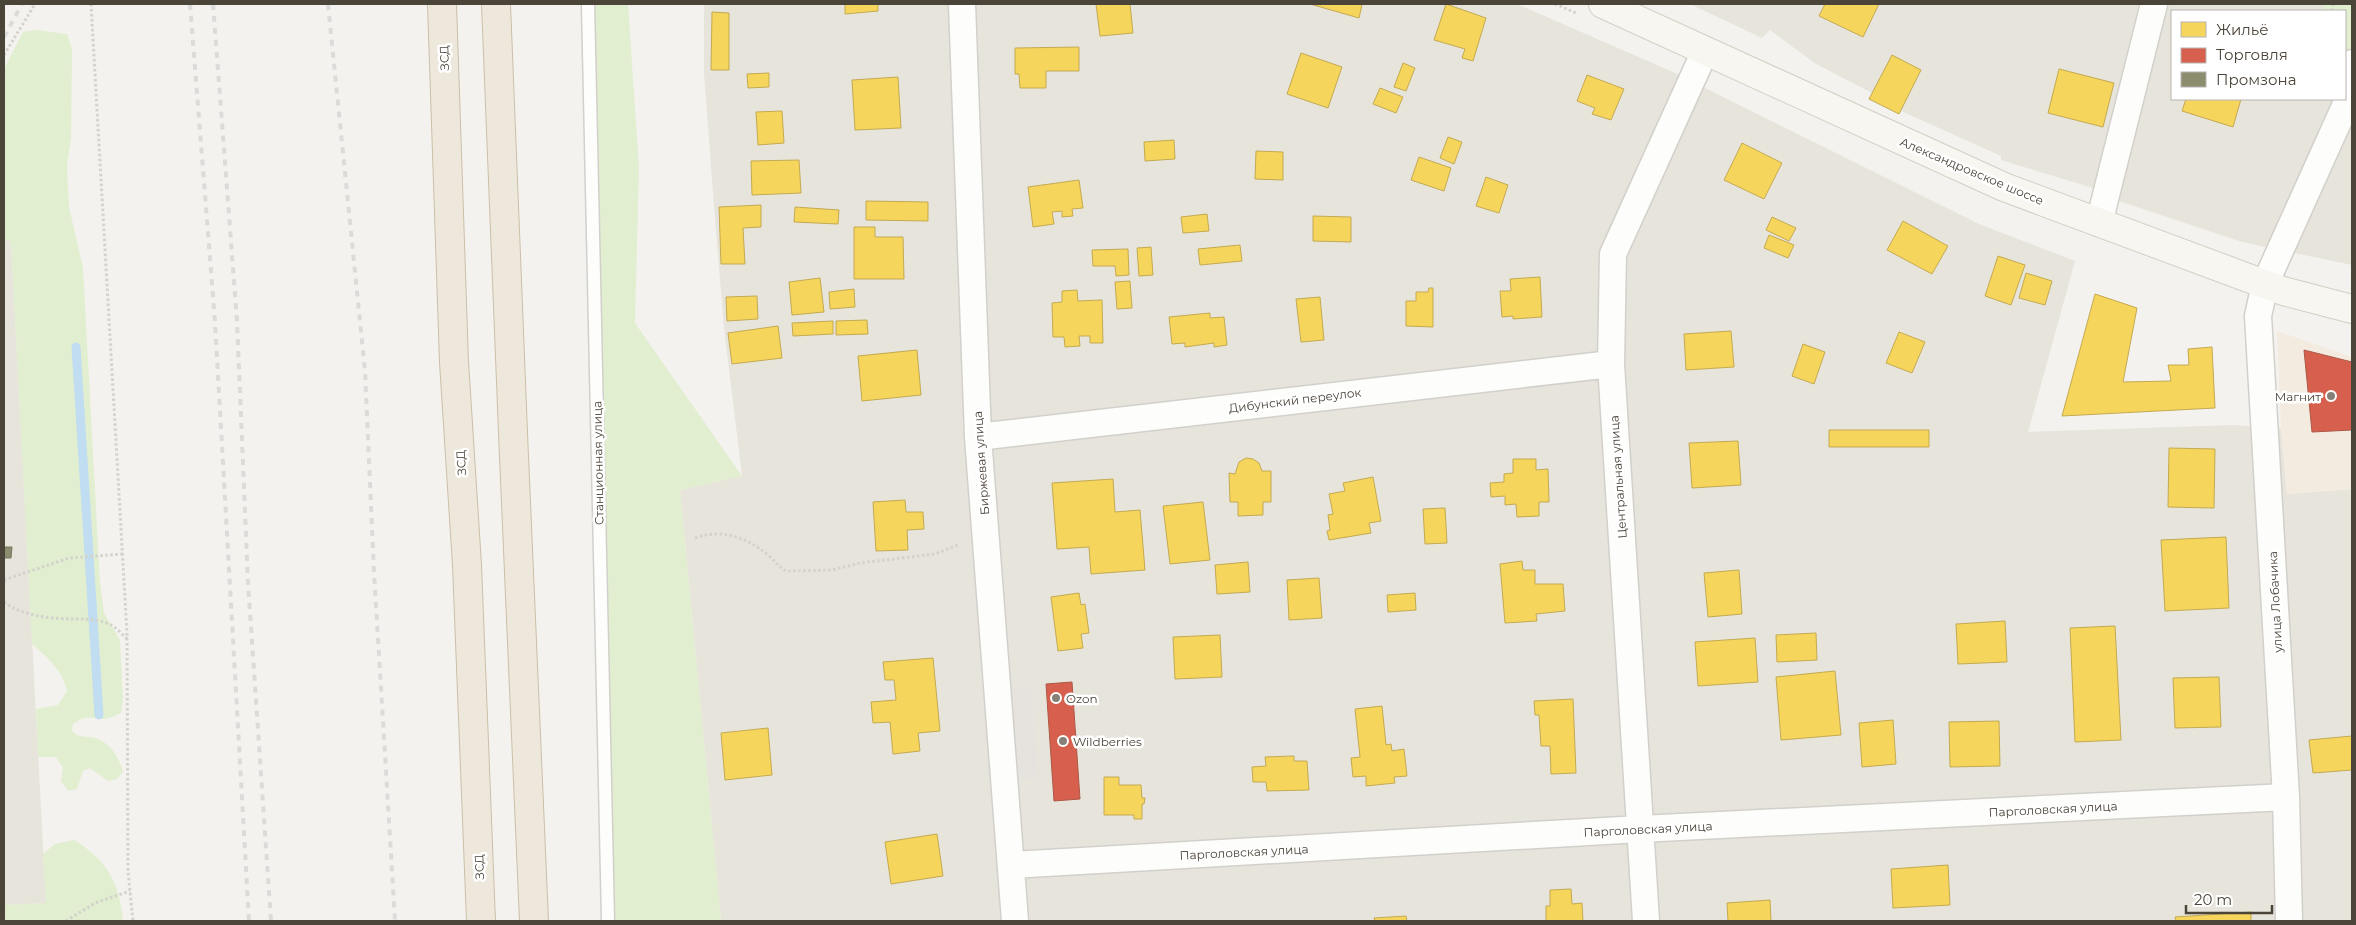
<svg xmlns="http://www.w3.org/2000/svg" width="2356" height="925" font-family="Montserrat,sans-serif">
<rect width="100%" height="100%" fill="#f4f2ee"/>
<path fill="#e7e4dc" d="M704,4H1517L1673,72L1979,224L2075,261L2028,432L2233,425L2281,428L2287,494L2352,489V921H721L680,490L742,476L724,328L714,206L704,73Z
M1690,4H2323L2326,11H2172V99H2345L2352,72V265L2242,242L2116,200L2093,188L2001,160V156L1901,111L1899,114L1869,99L1872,93L1816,64L1770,30L1762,38Z
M4,238L11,242L46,903L4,905Z"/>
<path fill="#f3ebdf" d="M2277,331L2352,357V489L2287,494L2281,428Z"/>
<path fill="#e1eecf" d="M588,4H628L639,168L635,323L742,476L680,490L721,921H608Z
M2323,4H2352V72L2345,66V11H2326Z
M36,30L67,34L72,49L71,138L67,166L69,207L83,268L100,582L104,613L120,640L123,699L121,713C118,714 113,717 109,718C94,722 91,711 73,724L72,731C79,738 86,736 95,738C111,743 119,757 123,772L117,779L108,781L90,768L83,771L77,789L68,791L61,781L63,768L56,757H38L36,709L58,705L67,691C62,669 48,659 32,644L11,242L4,238V69L23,32Z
M74,840C107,860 120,883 123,921H4V905L46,903L43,854L55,844Z"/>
<path fill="#e6e3df" d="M1032,689L1038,778L1005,780L998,691Z"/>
<path fill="#f6d55c" stroke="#c3aa52" d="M845,4H878V11L845,14Z
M1096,4H1130L1133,33L1100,36Z
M1310,4H1358L1362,5L1359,18Z
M1446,4L1486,18L1473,61L1462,58L1465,49L1434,40Z
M1825,4H1879L1863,37L1819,16Z
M712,12L729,13V70H711Z
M1079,47V71H1046V88H1020L1019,74H1015V48Z
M1301,53L1342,67L1328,108L1287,94Z
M1892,55L1921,70L1899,114L1869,99Z
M1403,63L1415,68L1406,91L1394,87Z
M2059,69L2114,83L2103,127L2048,113Z
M769,73V87L748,88L747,74Z
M1587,75L1624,89L1611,120L1592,114L1595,108L1577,101Z
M898,77L901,128L855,130L852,80Z
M1380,88L1403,97L1396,113L1373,104Z
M2186,99H2241L2233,127L2182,111Z
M782,111L784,143L758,145L756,112Z
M1448,137L1462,142L1454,164L1440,158Z
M1174,140L1175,159L1145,161L1144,142Z
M1742,143L1782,163L1764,199L1724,180Z
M1256,151L1283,152V180L1255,179Z
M1419,157L1451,168L1444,191L1411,180Z
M799,160L801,193L752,195L751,161Z
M1486,177L1508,185L1499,213L1476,206Z
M1079,180L1083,208L1072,209L1073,216L1062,217V211L1052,212L1054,224L1033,227L1028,187Z
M866,201L928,202V221L866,220Z
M761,205V227L743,228L745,264H721L719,207Z
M795,207L839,210L838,224L794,222Z
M1207,214L1209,231L1183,233L1181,217Z
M1313,216L1351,217V242L1313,241Z
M1772,217L1796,228L1789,241L1766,230Z
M1903,221L1948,246L1932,274L1887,250Z
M854,227H875V237H903L904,279H854Z
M1769,235L1794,245L1788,258L1764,248Z
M1240,245L1242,261L1200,265L1198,249Z
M1151,247L1153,275L1139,276L1137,248Z
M1128,249L1129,275L1116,276L1115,266H1093L1092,250Z
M1998,256L2025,265L2011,305L1985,296Z
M2026,273L2052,281L2045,305L2019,298Z
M1540,277L1542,317L1513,319V316L1502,317L1500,291H1511L1510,279Z
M820,278L824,312L792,315L789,282Z
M1130,281L1132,308L1117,309L1115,282Z
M1429,288H1433V327L1406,326V301H1416V292H1428Z
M854,289L855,307L830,309L829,292Z
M1077,290L1078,301L1102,300L1103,343H1090V336H1079L1080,346L1065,347L1064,337H1053L1052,303L1062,302V291Z
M2095,294L2137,308L2123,382L2171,381L2168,365H2189L2188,349L2212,347L2215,408L2062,416Z
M757,296L758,319L727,321L726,297Z
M1320,297L1324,340L1301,342L1296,299Z
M1210,313V318L1224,317L1227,345L1214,347V343L1185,347V343L1172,344L1169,317Z
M867,320L868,334L836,335V321Z
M833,321V334L793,336L792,323Z
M778,326L782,358L732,364L728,333Z
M1731,331L1734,367L1686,370L1684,334Z
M1899,332L1925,342L1912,373L1886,363Z
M1803,344L1825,352L1814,384L1792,376Z
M917,350L921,395L862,401L858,356Z
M1829,430H1929V447H1829Z
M1738,441L1741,485L1692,488L1689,443Z
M2169,448L2215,449L2214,508L2168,507Z
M1246,458L1253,459L1259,463L1262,471H1271V502H1263V515L1238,516V502H1230L1229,473L1235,474L1239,462Z
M1513,459H1536V470L1548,469L1549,502H1539V516L1517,517L1516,504L1505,505V496L1491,497L1490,483L1504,482V474L1513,473Z
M1373,477L1381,521L1369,523L1371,533L1329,540L1327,531L1330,530L1328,515L1333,514L1329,494L1345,491L1343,483Z
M1113,479L1115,512L1140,510L1145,570L1091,574L1089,547L1057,549L1052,483Z
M905,500L906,512H923L924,529L907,530L908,550L876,551L873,502Z
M1203,502L1210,560L1170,564L1163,506Z
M1445,508L1447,543L1425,544L1423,509Z
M2226,537L2229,608L2165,611L2161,540Z
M1522,561L1523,570H1535V584H1563L1565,611L1536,614L1537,621L1505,623L1500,564Z
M1248,562L1250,592L1217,594L1215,565Z
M1739,570L1742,614L1708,617L1704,573Z
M1319,578L1322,618L1289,620L1287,580Z
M1079,593L1081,605L1085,604L1089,633L1081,634L1083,648L1058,651L1051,597Z
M1415,593L1416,610L1388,612L1387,595Z
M2005,621L2007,662L1958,664L1956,624Z
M2115,626L2121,740L2075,742L2070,628Z
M1816,633L1817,660L1777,662L1776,635Z
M1220,635L1222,677L1175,679L1173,637Z
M1755,638L1758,682L1698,686L1695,642Z
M933,658L940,731L918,733L920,751L893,754L890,722L873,723L871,702L896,700L894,680H885L883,662Z
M1835,671L1841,735L1781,740L1776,677Z
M2219,677L2221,727L2175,728L2173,678Z
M1573,699L1576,773L1551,774L1550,746H1541L1539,715H1535L1534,701Z
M1382,706L1386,745L1391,744L1392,751L1404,749L1407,776L1394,777L1395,783L1366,786V776L1353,777L1351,758L1360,757L1355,709Z
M1893,720L1896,764L1862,767L1859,723Z
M1999,721L2000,766L1950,767L1949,722Z
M768,728L772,775L725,780L721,733Z
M2352,736V770L2313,773L2309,740Z
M1294,756V761H1307L1309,790L1267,791L1266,782H1253L1252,767L1266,766L1265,757Z
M1104,777H1119V785H1141L1142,798H1145L1144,804H1142V819H1134V815H1104Z
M937,834L943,876L891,884L885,842Z
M1948,865L1950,905L1893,908L1891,869Z
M1571,889L1572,904L1582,903L1583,921H1546V906H1550V890Z
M1770,900L1771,921H1728L1727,903Z
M2251,912V921H2176L2175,917Z
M1406,916L1407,921H1375L1374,918Z"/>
<path fill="#d6604d" stroke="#ac5847" d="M2304,350L2352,362V430L2312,432Z
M1072,682L1080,799L1054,801L1046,684Z"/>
<path fill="#8c8c6e" stroke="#78765e" d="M4,547H12L11,558H4Z"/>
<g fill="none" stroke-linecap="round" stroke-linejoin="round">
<path stroke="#c0ddf1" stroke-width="9" d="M76,347L99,715"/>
<defs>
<path id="lane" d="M588,4L608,921"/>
<path id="street" d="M962,4L978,437L1015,921
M2346,104L2352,63
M2099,223L2154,4
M978,437L1611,364
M1011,865L1640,829L2286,797
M1646,921L1611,364L1613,254L1705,51
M2289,921L2286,797L2258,316L2265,284L2346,104L2352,95"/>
<path id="secondary" d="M1603,4L2004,187L2283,291L2352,309"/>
<path id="highway" d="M442,4L454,362L467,565L481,921
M496,4C507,310 521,615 534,921"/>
</defs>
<use href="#lane" stroke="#d2d0cb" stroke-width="15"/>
<use href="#street" stroke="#d2d0cb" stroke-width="29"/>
<use href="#secondary" stroke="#d3cfc5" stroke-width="30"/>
<use href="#highway" stroke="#ccbfa9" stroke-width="30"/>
<path stroke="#d3d2cc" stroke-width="3" stroke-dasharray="2.5 2.5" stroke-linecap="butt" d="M91,4L127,634L128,871L133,921
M1555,4L1576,13
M2332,11L2333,4
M4,55L35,4
M695,538C722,528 748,538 768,555C775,561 779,567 786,571L832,570L860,563L935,554L958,545
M4,580L69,558L123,554
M4,602C22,616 52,619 75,619C87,619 98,619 109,624C116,627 122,634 127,639
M66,921L95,903L130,891"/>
<use href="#lane" stroke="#fdfdfc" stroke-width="12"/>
<use href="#street" stroke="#fdfdfc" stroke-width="26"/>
<use href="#secondary" stroke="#f7f6f1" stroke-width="28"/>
<use href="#highway" stroke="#ede8db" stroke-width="28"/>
<path stroke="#dbdbda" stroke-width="4" stroke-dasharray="6 6" stroke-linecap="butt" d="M190,4L215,322L249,921
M213,4L237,321L248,583L271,921
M328,4L365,371L374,572L395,921
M4,37L22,4"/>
</g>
<g fill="#868178" stroke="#fff" stroke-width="2">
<circle cx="2331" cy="396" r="5"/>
<circle cx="1056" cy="698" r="5"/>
<circle cx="1063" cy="741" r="5"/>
</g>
<g text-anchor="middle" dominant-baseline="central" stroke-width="5" stroke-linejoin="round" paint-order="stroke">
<g font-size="12" fill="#4b4439" stroke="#fff">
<text transform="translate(444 58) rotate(-92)">ЗСД</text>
<text transform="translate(1972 171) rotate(23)">Александровское шоссе</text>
<text transform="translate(1295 400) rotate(-7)">Дибунский переулок</text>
<text transform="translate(461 463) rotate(-94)">ЗСД</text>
<text transform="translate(598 463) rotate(-91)">Станционная улица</text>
<text transform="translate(981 463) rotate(-94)">Биржевая улица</text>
<text transform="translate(1618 477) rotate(-94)">Центральная улица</text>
<text transform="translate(2275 602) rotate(-93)">улица Лобачика</text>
<text transform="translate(2053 809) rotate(-3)">Парголовская улица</text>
<text transform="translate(1648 829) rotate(-3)">Парголовская улица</text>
<text transform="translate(1244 852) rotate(-3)">Парголовская улица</text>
<text transform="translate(479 867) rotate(-92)">ЗСД</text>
</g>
<g font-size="12" fill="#4b4439" stroke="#fff" text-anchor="start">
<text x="2321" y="396" text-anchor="end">Магнит</text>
<text x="1066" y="698">Ozon</text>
<text x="1073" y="741">Wildberries</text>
</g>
</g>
<rect width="2356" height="925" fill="none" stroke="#4b4439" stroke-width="10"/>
<rect x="2171" y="10" width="175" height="90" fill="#ffffff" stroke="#b7b4b0"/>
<rect x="2181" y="22" width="25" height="15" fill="#f6d55c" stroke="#b7b4b0"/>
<text x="2216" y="35" font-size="15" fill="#4b4439">Жильё</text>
<rect x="2181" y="48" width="25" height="15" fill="#d6604d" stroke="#b7b4b0"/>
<text x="2216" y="60" font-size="15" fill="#4b4439">Торговля</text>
<rect x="2181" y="72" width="25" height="15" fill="#8c8c6e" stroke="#b7b4b0"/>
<text x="2216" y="85" font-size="15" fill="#4b4439">Промзона</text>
<path d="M2186 905v8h86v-8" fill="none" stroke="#4b4439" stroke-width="2.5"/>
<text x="2194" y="905" font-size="15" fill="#4b4439" stroke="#ffffff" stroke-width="4" paint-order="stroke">20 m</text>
</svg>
